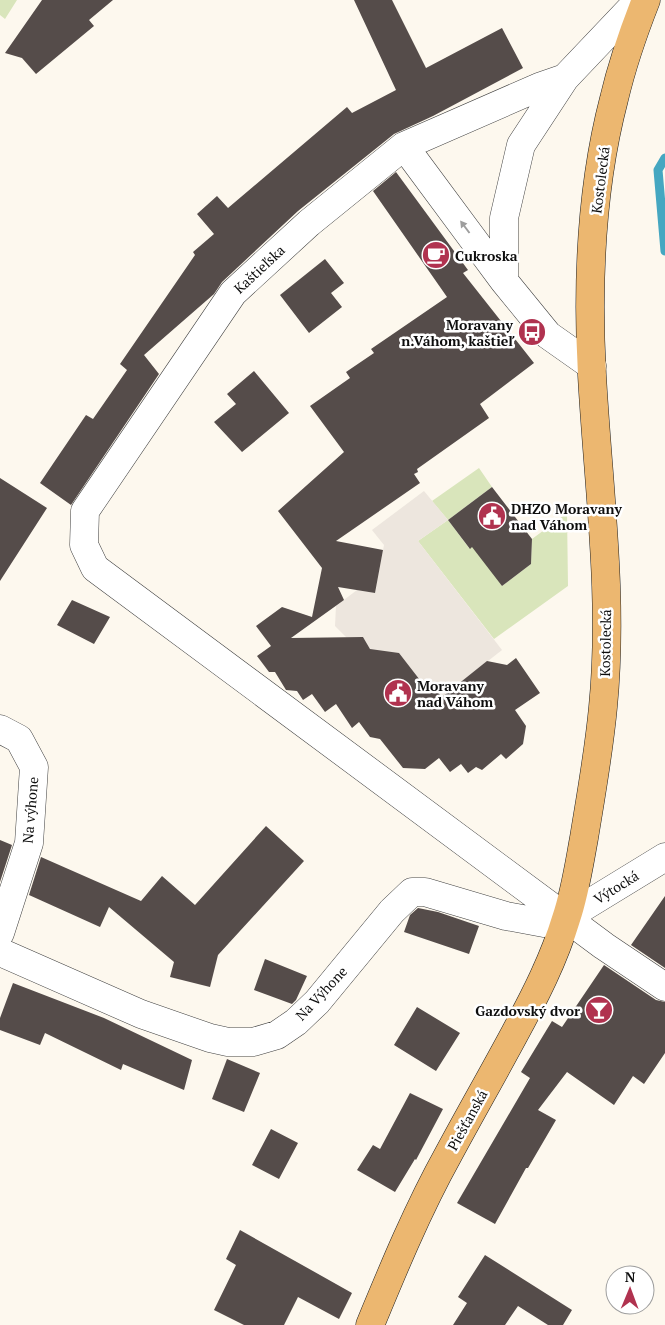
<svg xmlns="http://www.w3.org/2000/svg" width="665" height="1325" font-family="'PT Serif',serif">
<rect width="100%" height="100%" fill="#fdf8ee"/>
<path fill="#d9e5bb" d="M0,0H17L5,19L0,15Z
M479,468L492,487L448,520L469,548L477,543L502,586L531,564L532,539L567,513L568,586L494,639L418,541L448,520L432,501Z"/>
<path fill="#ede6de" d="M424,491L448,520L418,541L502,650L442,697L429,680L423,684L370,649L363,637H346L335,626L336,606L357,590L375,593L384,545L372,530Z"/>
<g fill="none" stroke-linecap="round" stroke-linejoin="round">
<path stroke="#45a7c1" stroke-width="9" d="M665,158L658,170L665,251"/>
</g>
<path fill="#554c4a" d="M42,0H113L89,20L94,26L36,74L22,58L5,53Z
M354,0H392L426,68L502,28L523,68L433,116L394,134L298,211L222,282L214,294L144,355L159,374L71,505L40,483L86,415L93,419L127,370L120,364L195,255L193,252L214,234L197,214L217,196L228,208L347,107L352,113L396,90Z
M396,172L468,270L463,273L534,363L480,404L489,418L417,469L418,472L414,474L420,483L336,541L383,550L375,593L338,587L344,600L291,638L363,637L370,649L399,653L423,684L428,680L442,697L487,661L507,665L516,658L540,693L515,710L526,726L523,744L506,759L501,754L482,770L476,767L468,773L461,764L450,772L439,758L425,769L403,768L380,739L370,737L359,722L352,728L336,704L325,712L312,694L303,700L297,691L286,690L275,672H269L257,656L271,646L256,626L282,607L312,617L322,568L278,511L344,452L310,406L350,378L346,372L374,353L371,349L447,297L373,191Z
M325,259L344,283L331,293L342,307L309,333L280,295Z
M254,371L289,413L242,452L214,422L236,404L227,394Z
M0,478L47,508L0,581Z
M492,487L532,539L531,564L502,586L472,547L470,549L448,520Z
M72,600L110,617L94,644L57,625Z
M266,826L304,861L218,955L210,987L170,977L174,962L109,907L100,927L29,895L41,857L141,901L162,876L195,905Z
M0,840L12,845L0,882Z
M665,896V968L631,945Z
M418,908L438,912L479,926L469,954L404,932L410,915Z
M265,959L307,976L296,1000L292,1004L254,990Z
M604,965L656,1000L665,1002V1053L644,1084L633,1076L614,1105L567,1072L538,1110L556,1120L528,1168H526L495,1224L457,1203L530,1078L521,1072L552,1021L562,1027Z
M13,983L104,1018L192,1060L184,1090L123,1064L121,1070L45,1033L40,1045L0,1030V1018Z
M417,1007L460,1033L436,1071L394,1045Z
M227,1059L260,1073L244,1112L212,1099Z
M410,1093L443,1109L416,1160L415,1159L395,1192L357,1170L373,1145L380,1149Z
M271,1129L298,1143L279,1179L252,1165Z
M240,1230L352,1293L339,1319L298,1297L284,1325H244L214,1310L236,1265L226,1259Z
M485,1255L572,1310L563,1325H548L518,1306L505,1325H453L467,1303L458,1297Z"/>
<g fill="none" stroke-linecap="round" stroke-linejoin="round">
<defs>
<path id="minor" d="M639,0L565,78L539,87L404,146L309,223L233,293L85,511L84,545L95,568L604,946L665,987
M565,78L521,145L504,218V281L548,335L592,366
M404,146L504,281
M0,729L19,739L34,767L29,843L0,933
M0,952L141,1014L210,1038L228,1042H253L277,1035L296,1022L317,1002L392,911L412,892H425L506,916L544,923L567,917L665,857"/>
<path id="major" d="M370,1325C394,1267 418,1209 448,1155C470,1114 493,1074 515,1033C535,996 554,959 566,919C575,893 579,865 584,838C591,795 599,751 603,707C614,597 598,485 592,375C587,284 591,187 614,99C622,65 633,33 646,0"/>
</defs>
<use href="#minor" stroke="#404040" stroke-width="29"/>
<use href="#major" stroke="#1e1e1e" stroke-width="29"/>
<use href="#minor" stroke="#fff" stroke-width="28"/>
<use href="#major" stroke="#ecb770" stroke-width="28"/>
</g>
<defs><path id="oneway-solid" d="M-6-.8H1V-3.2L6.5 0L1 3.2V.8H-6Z" transform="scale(1.25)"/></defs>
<use fill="#9e9e9e" href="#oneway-solid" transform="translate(465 227) rotate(-127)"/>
<defs>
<symbol id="cafe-disc" viewBox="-11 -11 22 22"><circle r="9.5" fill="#b0324f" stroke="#fff"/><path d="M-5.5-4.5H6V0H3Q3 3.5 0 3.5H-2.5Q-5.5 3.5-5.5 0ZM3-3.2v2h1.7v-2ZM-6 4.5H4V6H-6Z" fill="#fff"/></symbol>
<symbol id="bus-disc" viewBox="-11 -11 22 22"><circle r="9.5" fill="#b0324f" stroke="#fff"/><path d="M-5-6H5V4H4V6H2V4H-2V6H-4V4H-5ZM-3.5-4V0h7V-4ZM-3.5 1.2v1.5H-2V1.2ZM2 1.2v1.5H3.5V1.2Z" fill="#fff"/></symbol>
<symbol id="civic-disc" viewBox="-11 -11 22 22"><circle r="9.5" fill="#b0324f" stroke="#fff"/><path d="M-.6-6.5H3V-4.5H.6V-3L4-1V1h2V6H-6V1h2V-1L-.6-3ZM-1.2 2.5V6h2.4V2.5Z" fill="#fff"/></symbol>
<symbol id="bar-disc" viewBox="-11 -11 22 22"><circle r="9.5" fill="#b0324f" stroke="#fff"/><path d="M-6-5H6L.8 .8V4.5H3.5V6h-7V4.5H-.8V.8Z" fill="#fff"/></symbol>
</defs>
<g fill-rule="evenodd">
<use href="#cafe-disc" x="420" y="239" width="32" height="32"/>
<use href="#bus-disc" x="516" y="316" width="32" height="32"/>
<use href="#civic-disc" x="476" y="500" width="32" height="32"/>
<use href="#civic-disc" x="382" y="677" width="32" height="32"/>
<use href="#bar-disc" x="583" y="994" width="32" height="32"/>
</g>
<g text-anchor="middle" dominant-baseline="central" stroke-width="5" stroke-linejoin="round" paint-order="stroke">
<g font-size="14" fill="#0d0d0d" stroke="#fff">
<text transform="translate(600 180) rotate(-83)">Kostolecká</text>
<text transform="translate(259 269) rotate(-43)">Kaštieľska</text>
<text transform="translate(605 643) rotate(-89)">Kostolecká</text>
<text transform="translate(30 810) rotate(-85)">Na výhone</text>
<text transform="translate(616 887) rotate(-32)">Výtocká</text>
<text transform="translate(321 993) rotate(-47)">Na Výhone</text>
<text transform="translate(467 1120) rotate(-61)">Piešťanská</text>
</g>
<g font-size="14" font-weight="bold" fill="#0d0d0d" stroke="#fff" text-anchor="start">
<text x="455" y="255">Cukroska</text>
<text x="513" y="324" text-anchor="end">Moravany<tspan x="513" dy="16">n.Váhom, kaštieľ</tspan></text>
<text x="511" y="508">DHZO Moravany<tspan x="511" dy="16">nad Váhom</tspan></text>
<text x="417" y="685">Moravany<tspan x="417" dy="16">nad Váhom</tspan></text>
<text x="580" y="1010" text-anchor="end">Gazdovský dvor</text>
</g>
</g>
<g transform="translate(630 1290) rotate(1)"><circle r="24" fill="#ffffff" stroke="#9e9e9e"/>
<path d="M0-4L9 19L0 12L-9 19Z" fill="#b0324f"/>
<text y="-8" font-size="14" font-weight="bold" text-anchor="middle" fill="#0d0d0d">N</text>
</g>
</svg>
